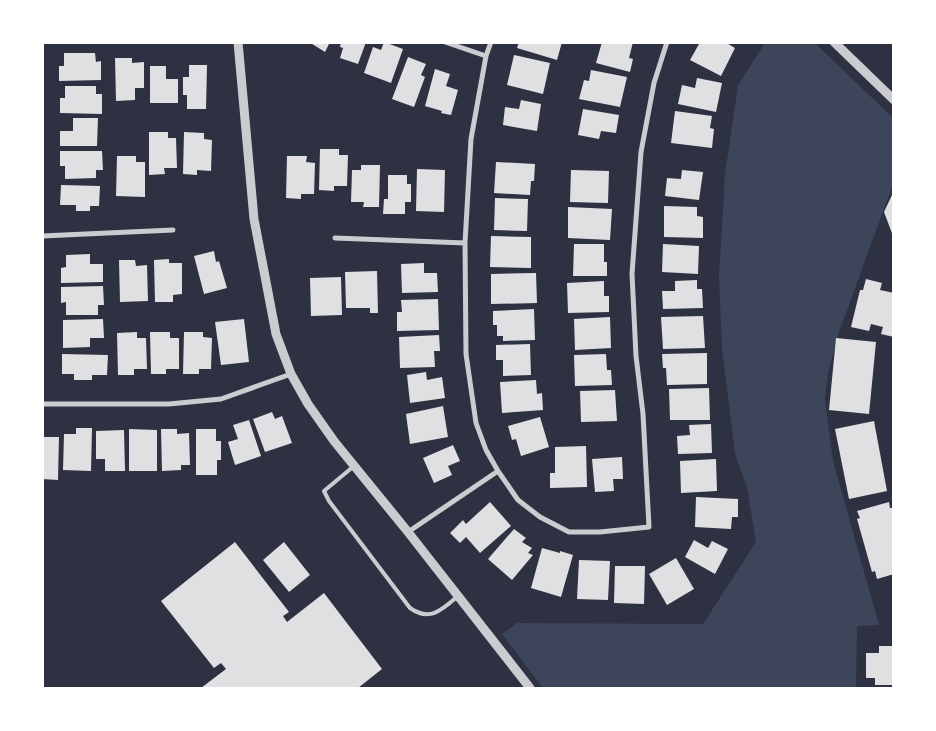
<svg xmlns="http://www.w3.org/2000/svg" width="936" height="731" font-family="'Source Sans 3',sans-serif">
<rect width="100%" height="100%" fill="#2d3142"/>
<path fill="#3c4559" d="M765,43H815L893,118V184L838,335L828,373L825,400L833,461L879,625L857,626L856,688C844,688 815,686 805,688H543L502,634L517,623L703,624L756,542L747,487L735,454L722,350L719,277L725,174L738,85Z"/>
<path fill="#e0e0e3" d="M309,42H330L325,52Z
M341,42H366L358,64L340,58L343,48L340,47Z
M384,42L403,49L391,83L364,73L373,47L381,50Z
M519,42H562L557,60L517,48Z
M602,42H633L629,58L633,59L630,72L596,63Z
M696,42H725L735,48L721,76L690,60L699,44Z
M64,53H95L96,62L101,61V80L59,81V66H64Z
M514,55L550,63L543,94L507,85Z
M408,57L426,64L421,75L425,77L414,107L392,99Z
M115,58H132V63L144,62V88H135V100L116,101Z
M189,65H207L206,109H187V95H183V77H189Z
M150,66H166V79H178V103H150Z
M435,69L450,74L446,86L458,90L451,115L441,113L442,111L425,106Z
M591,70L627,77L620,107L579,99L584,80L589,81Z
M697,78L722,83L716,112L678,104L682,85L695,88Z
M65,86H96V94H102V114L60,113V98H65Z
M521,100L541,104L537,131L503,125L505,107L519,109Z
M583,109L619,115L616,133L601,131L599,139L578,135Z
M675,111L712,116L710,128L714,129L712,148L671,143Z
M73,118H98L97,146H60V131H73Z
M149,132H168V138H176L177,168H164L165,174L149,175Z
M184,132L204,133V139L212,140L211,171L197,170V175L183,174Z
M320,149H339V155H348L347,186H334V191L319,190Z
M60,151H102L103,170H96V178L65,179V166H60Z
M117,156H136V162H145V197L116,196Z
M287,156H307L306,162L315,163L314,194H301V199L286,198Z
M496,162L535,164L534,181H531L530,195L494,193Z
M361,165H380L379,207H363L364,202H351L352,170H361Z
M417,169L445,170L444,212L416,211Z
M571,170L609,171L608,203L570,202Z
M682,170L703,172L699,200L665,196L667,178L681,179Z
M388,175H407V184H411V202H405V214H383L384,199H388Z
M61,185L100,186L99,206H90V211H76V205H60Z
M892,195H894L893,236L884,212Z
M495,198L528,199L527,231L494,230Z
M664,206L697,207V216L703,217V238L664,237Z
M568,207L612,209L610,240L568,238Z
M491,236L531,237V268L490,267Z
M574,244H604V262H607V276H573Z
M663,244L699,246L698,274L662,272Z
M214,251L216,262L219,261L227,288L204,294L194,256Z
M90,254V264H103V282L61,283V268L66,267V255Z
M169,259V263H182V294L173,295V302H155L154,260Z
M119,260H135L136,266L147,265L148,301L120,302Z
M424,263V273H437L438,292L402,293L401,264Z
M377,271L378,313H370V308H346L345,272Z
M536,273L537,303L491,304V274Z
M341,277L342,315L311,316L310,278Z
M866,279L882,283L880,290L894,293V337L881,334L883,327L871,324L869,331L851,327L860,290H863Z
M697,280V289H702L703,308L663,309L662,291H675V281Z
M604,281V296H609V312L568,313L567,283Z
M103,286L104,305H98V315H66V302L61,303V287Z
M438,299L439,330L397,331V312H402L401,300Z
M534,309L535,340L503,341V336H497V325H493V311Z
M703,316L705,348L663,349L661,317Z
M610,317L611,348L575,350L574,319Z
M103,319L104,338H90V347L63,348V320Z
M244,319L249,362L221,365L215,322Z
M137,332V338H146L147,369H134V375H118L117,333Z
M150,332H170V338H179V369H166V374H151Z
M184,332H203V337L212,338L211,369H199V374H183Z
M439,335L440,351H434L435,367L400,368L399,337Z
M836,338L876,342L869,414L829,410Z
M530,344L531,375L503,376V360H496V345Z
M707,353V384L667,385L666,368H663L662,354Z
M62,354L108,355L107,375H92V380H74V374H62Z
M606,354L607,370H611L612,385L575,386L574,355Z
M426,372L427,380L442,377L445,398L410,403L407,375Z
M536,380L537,394L542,393L543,410L502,413L500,382Z
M709,388L710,420H670L669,389Z
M615,390L617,421L581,422L580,391Z
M443,406L448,437L410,444L406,414Z
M272,412L275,419L282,416L292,443L265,452L253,419Z
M540,417L549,447L521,456L516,439L512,440L508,426Z
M249,420L261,456L235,465L228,442L238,439L233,425Z
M874,421L887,491L849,499L835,429Z
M711,424L712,453L678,454L677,436L690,435L689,425Z
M76,428H92L91,471L63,470L64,434H76Z
M129,429L157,430V471H129Z
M161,429H177V434L189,433L190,465H181V470L162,471Z
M196,429H216V441H221V460H217V475H196Z
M124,430L125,471H105V459H96V431Z
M44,437H59L58,480L42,479Z
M453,445L460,461L448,466L452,475L434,483L423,458Z
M586,446L587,487L550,488V473H555V447Z
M622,457L623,479H613L614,491L595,492L592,459Z
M716,459L717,491L681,493L680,461Z
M696,497L738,499V517H732L731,529L695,527Z
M490,502L511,526L480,553L466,537L460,543L450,533L463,520L466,524Z
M889,502L890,508H894V574L877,579L875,571L872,572L857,519L860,518L857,511Z
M514,529L526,538L522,542L532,548L528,553L533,555L512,580L488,559Z
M694,540L708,548L712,541L728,549L715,574L685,557Z
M235,542L289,612L283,616L287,622L324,593L382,669L358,688H201L226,669L221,663L214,668L161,601Z
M284,542L310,575L289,592L263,560Z
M542,548L560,553V551L573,555L561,597L531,588Z
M676,558L694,589L667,605L649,574Z
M579,560L610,561L608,600L577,599Z
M615,566H645L644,604L614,603Z
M879,646H894V685H875V678H866V653H879Z"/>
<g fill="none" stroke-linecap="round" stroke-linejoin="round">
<path stroke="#caccd0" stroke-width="4" d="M354,466L324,491L329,501L410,608C430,622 442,610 458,596"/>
<path stroke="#caccd0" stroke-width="5" d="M445,42L486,56
M491,42L486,56L471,139L465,243L466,354L476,423L486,450L498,471L518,500L540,517L569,532H600L649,527L643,414L636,356L632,274L641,152L654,83L667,42
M42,236L173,230
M335,238L465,243
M42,404H169L221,399L291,374
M408,532L498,471"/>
<path stroke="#caccd0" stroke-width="9" d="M238,42L254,219L276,334L291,374L308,404L334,441L408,532L530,688
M834,42L894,100"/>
</g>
<rect width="936" height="731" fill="none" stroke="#ffffff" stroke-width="88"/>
</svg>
